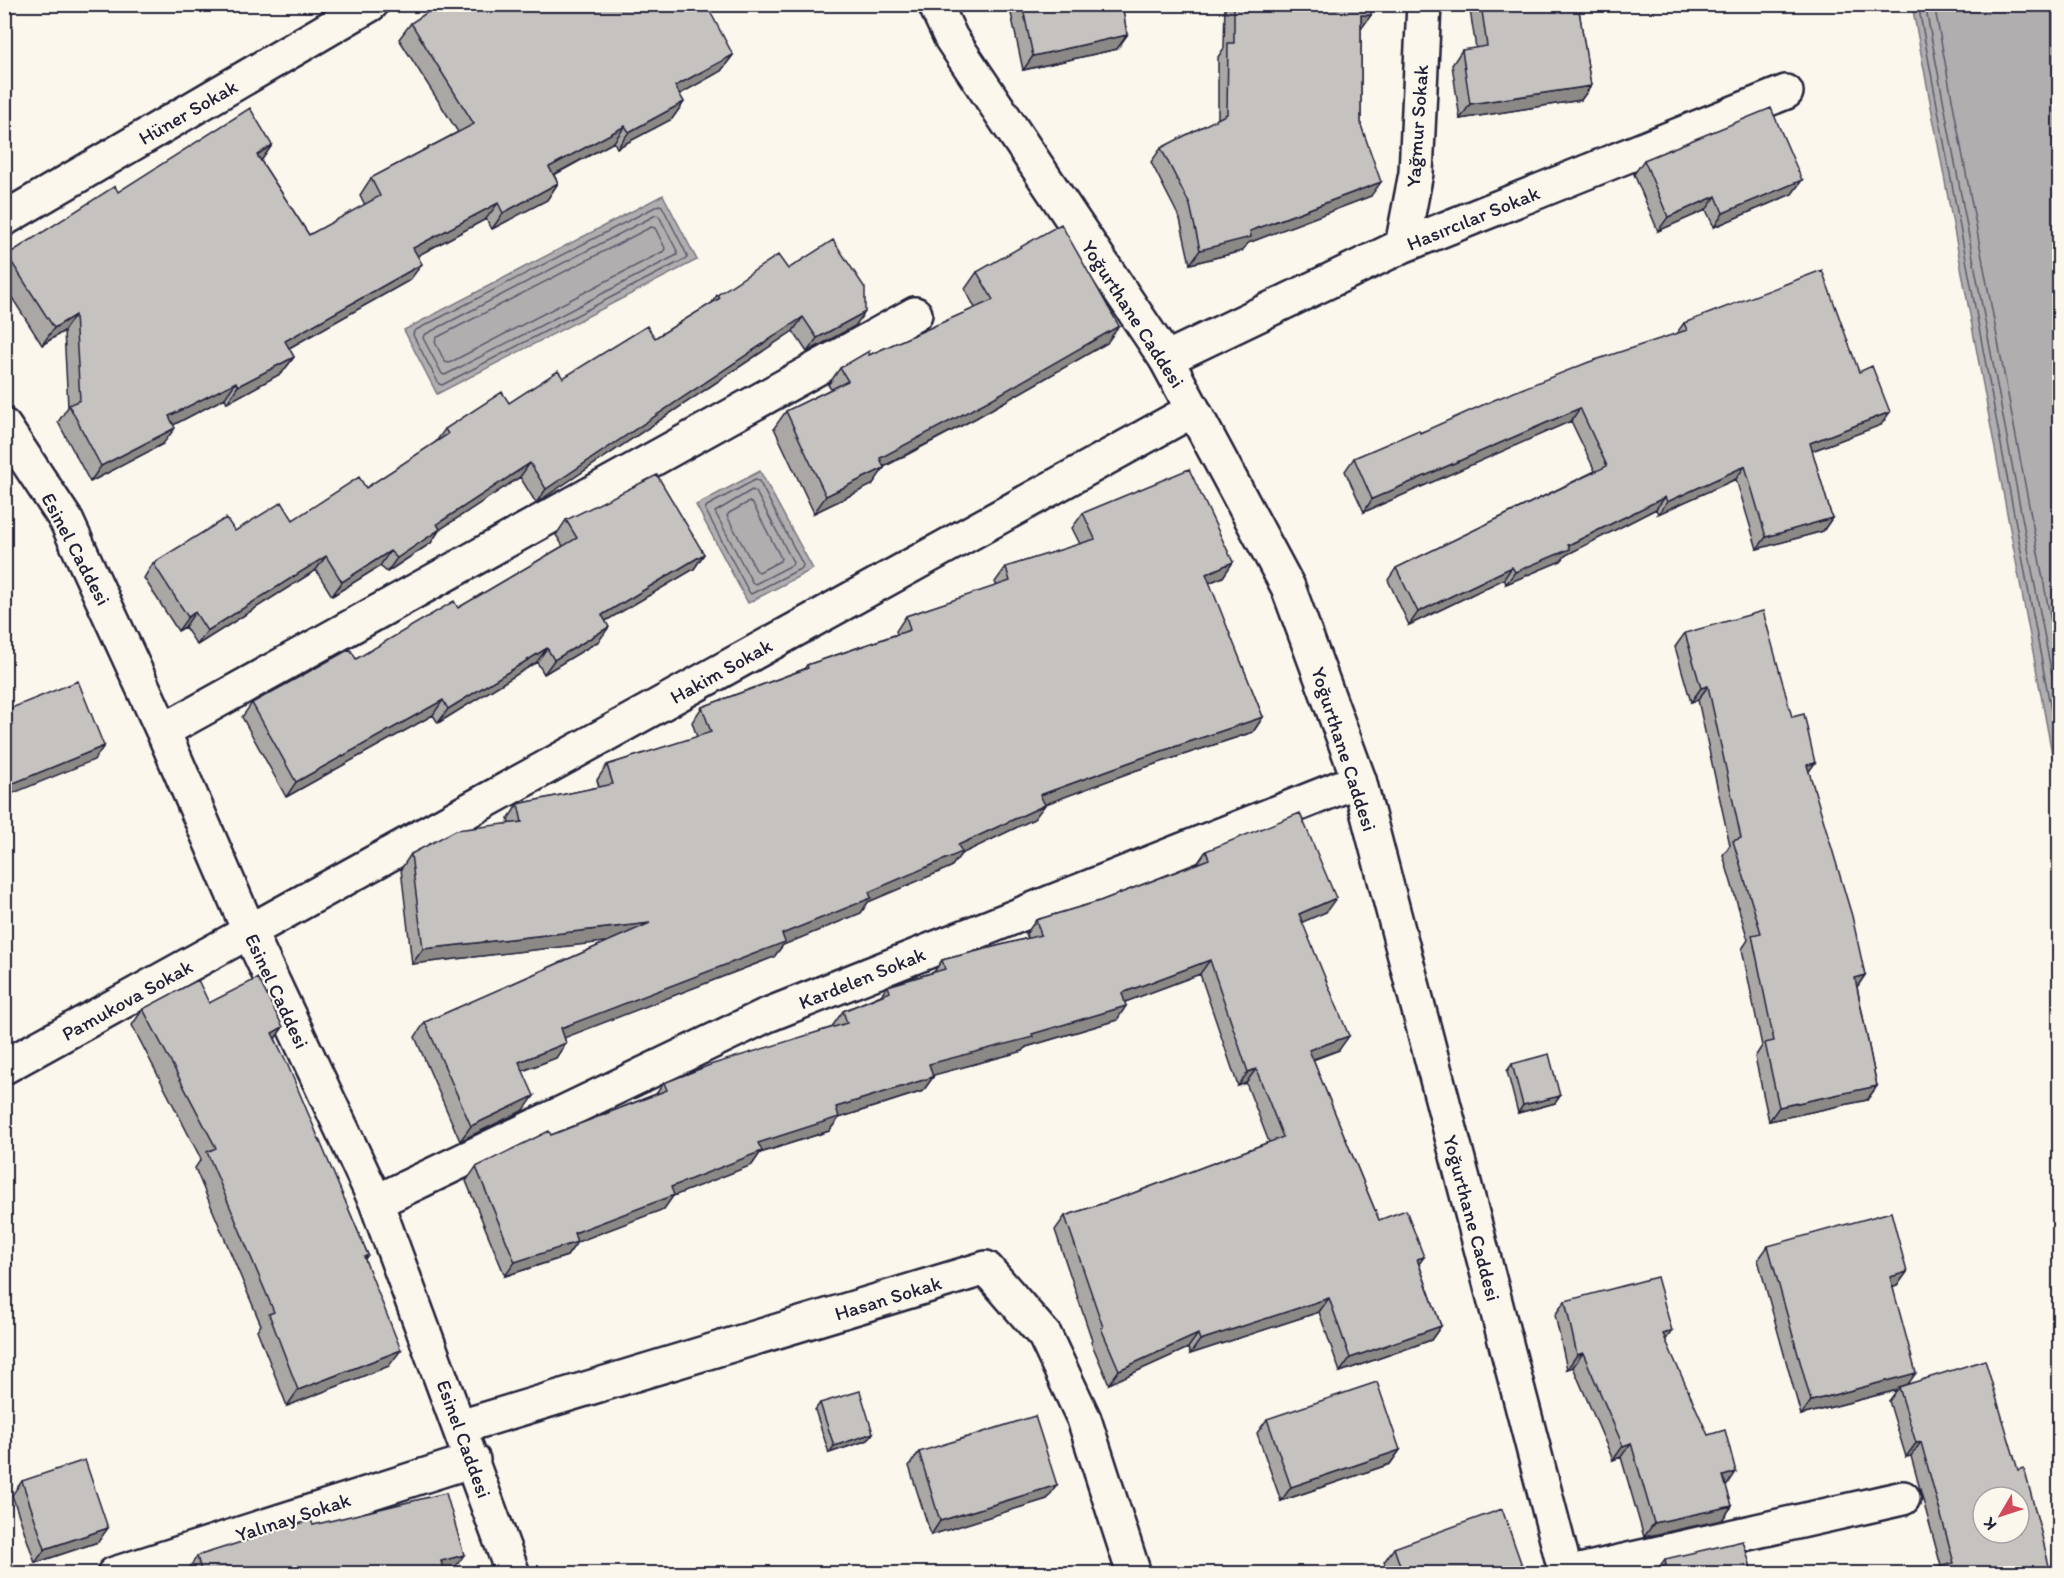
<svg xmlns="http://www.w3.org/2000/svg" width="2064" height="1578" font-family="Itim,sans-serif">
<rect width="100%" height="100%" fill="#fbf7ec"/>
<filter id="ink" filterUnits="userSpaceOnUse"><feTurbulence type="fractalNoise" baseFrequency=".0167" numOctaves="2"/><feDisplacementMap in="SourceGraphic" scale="12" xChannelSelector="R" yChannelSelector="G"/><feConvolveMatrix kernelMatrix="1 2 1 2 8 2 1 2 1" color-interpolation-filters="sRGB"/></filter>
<g filter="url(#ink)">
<path fill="#b1aeb0" stroke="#787681" stroke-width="1.5" d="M1912,5H2059V791Z
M663,195L697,260L437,394L404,330Z
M760,471L813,569L748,603L696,505Z"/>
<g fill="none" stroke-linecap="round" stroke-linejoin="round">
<path stroke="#5b5a6a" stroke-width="1.5" d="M1918,4L2060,758
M1925,4L2060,718
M1934,4L2060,669
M659,205L662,206L687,255V258L442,385L439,384L413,335L414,331Z
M656,215L659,216L677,251V255L445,375L442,374L423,338L424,335Z
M651,227L655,228L665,248L664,251L449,363L445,362L435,342L436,338Z
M755,480L759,481L803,565L802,568L751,594L749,592L705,509L707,506Z
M752,490L756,492L793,562L792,565L755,584L752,582L715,512Z
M749,502L753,504L781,558L780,561L759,572L756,570L727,516L729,513Z"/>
<defs>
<path id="street" d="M4,219L371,4
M1402,246L1416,173L1424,4
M1166,359L1402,246L1786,92
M4,426L66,520L163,731L250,933L376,1202L513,1574
M163,731L915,314
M4,1067L1193,410
M376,1202L765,1016L1359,780
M460,1427L986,1268L1045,1336L1084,1419L1134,1574
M114,1574L473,1460
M1566,1574L1903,1498"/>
<path id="secondary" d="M935,4L951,38L1166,359L1288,587L1359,780L1566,1574"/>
</defs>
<use href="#street" stroke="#22223b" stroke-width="38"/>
<use href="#secondary" stroke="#22223b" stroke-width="38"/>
<use href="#street" stroke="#fbf7ec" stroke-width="33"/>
<use href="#secondary" stroke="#fbf7ec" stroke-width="33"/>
</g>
<path fill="#aaa7a5" stroke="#22223b" stroke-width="1.5" d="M1009,4H1122L1127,35L1117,49L1023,70Z
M1225,4H1371V15L1361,29V125L1371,196L1248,243L1242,251L1190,264L1180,219L1151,162L1161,148L1218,119V57L1224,48Z
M1469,4H1578L1591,86L1581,100L1460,119L1452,65L1462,50L1476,48Z
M411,23L733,55L721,71L679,94L684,102L672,119L617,148L614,142L554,175L558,183L547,200L492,229L486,219L417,256L410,280L289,348L294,357L282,373L227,403L225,398L173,425L163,444L90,482L58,422L68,407L64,331L42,345L4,285V258L7,255L272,145L261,161L309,235L365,205L360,195L371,178L458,132L399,39Z
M1644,160L1802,180L1792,194L1714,227L1706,210L1658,231L1634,174Z
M788,269L855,326L807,352L793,331L536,503L520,477L440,529L431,543L387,572L380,566L332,596L316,570L197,645L185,627L178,631L144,578L153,563L235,531L293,520L366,488L435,443L445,429L509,403L563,378L655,338L711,304L717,295Z
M977,272L1107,343L976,418L884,467L872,485L814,513L774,428L786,411L831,389L828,385L840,368L975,308L965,289Z
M1684,323L1881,425L1812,451L1832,518L1823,531L1757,549L1736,479L1658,514L1656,509L1566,555L1561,561L1506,584L1504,579L1409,625L1388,580L1396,568L1595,471L1571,421L1364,512L1345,471L1354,458L1676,334Z
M1083,513L1233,562L1223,577L1209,583L1263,717L1253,732L1134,771L1045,804L1034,819L961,854L951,867L868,902L861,913L783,945L774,957L564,1037L566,1043L556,1058L523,1071L524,1110L460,1141L415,1037L425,1022L609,941L412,964L401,869L411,854L509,823L508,819L518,804L599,787L597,780L607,765L697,737L692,722L702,707L804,669L807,665L897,634L896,631L906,616L997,586L995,582L1006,567L1080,544L1072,528Z
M566,520L704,554L694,569L605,621L599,641L544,674L537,662L438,723L433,715L286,797L242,717L252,703L356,659L458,608L563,546L556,535Z
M1685,633L1792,717L1809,772L1865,975L1857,987L1877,1086L1867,1100L1769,1121L1755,1057L1762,1046L1742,949L1748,940L1723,855L1730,845L1698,700L1691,702L1675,647Z
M1206,851L1326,912L1302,922L1339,1050L1313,1060L1379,1220L1419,1264L1441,1326L1431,1340L1340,1372L1319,1312L1190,1354L1188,1348L1109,1384L1091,1342L1092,1340L1055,1230L1065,1216L1131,1194L1269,1142L1246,1083L1238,1086L1200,974L1125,1002L1117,1020L1026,1047L1023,1051L932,1075L933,1077L923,1091L839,1118L829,1131L760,1153L752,1165L673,1196L664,1209L577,1242L567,1256L505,1276L466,1181L476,1167L551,1135L656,1094L664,1083L833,1027V1025L843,1011L881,995L888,986L934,972L942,960L1028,938L1026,934L1036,920L1100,901L1197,864Z
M209,1003L283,1027L275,1038L368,1255L365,1259L389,1366L287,1406L257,1330L261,1325L195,1168L201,1159L132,1025L143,1009Z
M1512,1064L1560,1096L1555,1103L1518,1113L1507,1071Z
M1768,1246L1907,1272L1897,1286L1893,1287L1908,1384L2051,1574L1941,1566L1911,1456L1906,1457L1889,1401L1897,1390L1801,1415L1758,1260Z
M1565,1301L1666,1341L1726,1487L1732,1506L1722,1520L1644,1537L1621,1457L1613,1460L1573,1367L1567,1369L1555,1315Z
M820,1403L873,1433L868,1440L829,1453L815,1410Z
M1267,1419L1400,1450L1390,1464L1281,1501L1257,1433Z
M919,1452L1047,1499L931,1535L909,1466Z
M22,1481L98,1542L35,1563L12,1495Z
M313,1525L454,1569L444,1572V1574H188L187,1571L197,1556Z
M1394,1548L1525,1574H1388L1384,1562Z
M1665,1559L1753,1574H1652L1655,1569L1659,1567Z"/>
<path fill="#8b8886" stroke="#22223b" stroke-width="1.5" d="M1361,15H1371L1361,29Z
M1127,35L1117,49L1023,70L1033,56Z
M733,55L721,71L664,103L675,86Z
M1591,86L1581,100L1460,119L1470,104Z
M684,102L672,119L617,148L629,132Z
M625,126L614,142L538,183L549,167Z
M272,145L261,161L257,155Z
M1802,180L1792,194L1714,227L1723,213Z
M1381,182L1371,196L1248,243L1242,251L1190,264L1200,250Z
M558,183L547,200L492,229L503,213Z
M1716,196L1706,210L1658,231L1668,217Z
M498,203L486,219L402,264L413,248Z
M422,264L410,280L273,357L285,341Z
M865,312L855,326L807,352L817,338Z
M75,315L64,331L42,345L54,328Z
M803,317L793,331L536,503L546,489Z
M1119,326L1107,343L976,418L867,475L880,458Z
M294,357L282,373L227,403L238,386Z
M236,382L225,398L158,433L169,416Z
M1580,408L1571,421L1364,512L1372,499Z
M1890,412L1881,425L1801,455L1810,443Z
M175,428L163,444L90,482L101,466Z
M530,463L520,477L427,538L437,524Z
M1745,466L1736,479L1658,514L1667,502Z
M884,468L872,485L814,513L826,496Z
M1665,497L1656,509L1566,555L1561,561L1506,584L1515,572Z
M1832,518L1823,531L1757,549L1766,537Z
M440,529L431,543L387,572L397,558Z
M390,551L380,566L332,596L342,582Z
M704,554L694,569L592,629L602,615Z
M326,556L316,570L197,645L207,631Z
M1233,562L1223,577L1196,588L1206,574Z
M1512,567L1504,579L1409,625L1418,612Z
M195,612L185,627L178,631L188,617Z
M609,627L599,641L544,674L554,660Z
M547,648L537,662L438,723L448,709Z
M1708,686L1698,700L1691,702L1701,688Z
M443,700L433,715L286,797L296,782Z
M1263,717L1253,732L1134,771L1030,810L1040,795L1144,757Z
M104,746L94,760L4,797V787Z
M1815,763L1805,777L1807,765Z
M1045,805L1034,819L961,854L951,867L868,902L861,913L783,945L774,957L551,1043L561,1028L782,934L869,892L958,845Z
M1336,898L1326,912L1289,928L1299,914Z
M650,923L640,938L412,964L423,949Z
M1210,960L1200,974L1112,1007L1122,993Z
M1865,975L1855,990V978Z
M1126,1006L1117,1020L1026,1047L1023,1051L919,1079L929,1064Z
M283,1027L272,1043V1033Z
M1349,1036L1339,1050L1299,1064L1309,1050Z
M566,1043L556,1058L509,1076L519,1062Z
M1256,1069L1246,1083L1238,1086L1248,1072Z
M933,1077L923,1091L839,1118L829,1131L760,1153L752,1165L673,1196L664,1209L577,1242L567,1256L505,1276L515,1262L671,1187L758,1143L836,1107Z
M1877,1086L1867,1100L1769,1121L1779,1107Z
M534,1096L524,1110L460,1141L471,1126Z
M1560,1096L1555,1103L1518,1113L1523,1105Z
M1424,1257L1414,1271L1417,1259Z
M1907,1272L1897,1286L1881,1291L1890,1277Z
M1329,1298L1319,1312L1190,1354L1200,1340Z
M1441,1326L1431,1340L1340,1372L1350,1358Z
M1672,1331L1662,1345L1663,1334Z
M1198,1334L1188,1348L1109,1384L1119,1370Z
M401,1350L389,1366L287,1406L298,1390Z
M1583,1353L1573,1367L1567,1369L1577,1355Z
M1916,1373L1906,1387H1899L1897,1390L1801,1415L1811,1401Z
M873,1433L868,1440L829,1453L834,1446Z
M1921,1442L1911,1456L1906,1457L1916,1443Z
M1631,1443L1621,1457L1613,1460L1623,1446Z
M1400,1450L1390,1464L1281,1501L1291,1487Z
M1736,1472L1726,1487L1723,1476Z
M1057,1485L1047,1499L931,1535L940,1521Z
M1732,1506L1722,1520L1644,1537L1654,1523Z
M108,1528L98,1542L35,1563L45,1549Z
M464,1555L454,1569L438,1574L441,1561Z"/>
<path fill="#c6c2c0" stroke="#22223b" stroke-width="1.5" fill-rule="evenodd" d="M440,4H706L733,55L675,86L684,102L629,132L625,126L549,167L558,183L503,213L498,203L413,248L422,264L285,341L294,357L238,386L236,382L169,416L175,428L101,466L69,405L80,400L75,315L54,328L7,255L115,186L118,192L250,108L272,145L257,155L309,235L380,196L371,178L474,124L411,23Z
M1022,4H1122L1127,35L1033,56Z
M1234,4H1371V15H1361V125L1381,182L1250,231L1251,237L1200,250L1190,205L1161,148L1227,114L1228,43H1234Z
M1481,4H1578L1591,86L1470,104L1462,50L1487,46Z
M1771,108L1802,180L1723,213L1716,196L1668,217L1644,160Z
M1061,224L1119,326L988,401L880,458L884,468L826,496L786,411L848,381L840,368L869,351V355L993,300L977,272Z
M833,240L865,288V312L817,338L803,317L546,489L530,463L437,524L440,529L397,558L390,551L342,582L326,556L207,631L195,612L188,617L153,563L226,518L235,531L282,502L293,520L359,477L366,488L448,434L445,429L502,392L509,403L558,371L563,378L647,326L655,338L720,298L717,295L778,255L788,269Z
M1822,270L1859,372L1872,366L1890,412L1810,443L1832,518L1766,537L1745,466L1667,502L1665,497L1568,545L1570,549L1515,572L1512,567L1418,612L1396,568L1607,466L1580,408L1372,499L1354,458L1419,430L1420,433L1494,400L1589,362L1687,330L1684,323Z
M1189,469L1233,562L1206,574L1263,717L1144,757L1040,795L1045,805L958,845L962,852L869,892L871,898L782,934L785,942L561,1028L566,1043L519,1062L534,1096L471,1126L425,1022L650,923L423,949L411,854L456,830L522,822L518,804L613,784L607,765L711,732L702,707L808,668L807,665L910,630L906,616L1010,581L1006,567L1095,539L1083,513Z
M657,475L704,554L602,615L609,627L554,660L547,648L448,709L443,700L296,782L252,703L350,649L356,659L454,601L458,608L577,538L566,520Z
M1763,611L1792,717L1804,714L1815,763L1807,765L1852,916L1865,975L1855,978L1877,1086L1779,1107L1765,1043L1774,1041L1752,935L1761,933L1733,841L1741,838L1708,686L1701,688L1685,633Z
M78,681L104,746L4,787V711Z
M1300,813L1336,898L1299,914L1349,1036L1309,1050L1379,1220L1406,1210L1424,1257L1417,1259L1441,1326L1350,1358L1329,1298L1200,1340L1198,1334L1119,1370L1101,1328L1103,1327L1065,1216L1131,1194L1283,1137L1256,1069L1248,1072L1210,960L1122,993L1126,1006L1032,1034L1033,1037L929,1064L933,1077L836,1107L839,1117L758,1143L762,1151L671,1187L674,1195L574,1233L577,1242L515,1262L476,1167L549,1131L551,1135L667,1090L664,1083L710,1065L847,1023L843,1011L890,992L888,986L945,969L942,960L1041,935L1036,920L1100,901L1209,859L1206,851Z
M258,978L283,1027L272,1033L286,1061L368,1255L364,1257L401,1350L298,1390L269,1314L274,1312L207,1152L216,1148L143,1009L198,980L209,1003Z
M1549,1054L1560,1096L1523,1105L1512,1064Z
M1891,1212L1907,1272L1890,1277L1916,1373L1811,1401L1768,1246Z
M1657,1277L1672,1331L1663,1334L1708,1435L1725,1430L1736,1472L1723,1476L1732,1506L1654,1523L1631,1443L1623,1446L1583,1353L1577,1355L1565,1301Z
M1985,1360L2018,1470L2024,1468L2041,1532L2051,1574H1911L1954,1563L1921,1442L1916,1443L1899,1387ZM1983,1497H2019V1533H1983Z
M1377,1382L1400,1450L1291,1487L1267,1419Z
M860,1391L873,1433L834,1446L820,1403Z
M1035,1416L1057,1485L940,1521L919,1452Z
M85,1460L108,1528L45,1549L22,1481Z
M446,1493L464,1555L441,1561L444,1574H202L197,1556L311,1520L313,1525Z
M1502,1509L1525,1574H1403L1394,1548Z
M1743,1541L1753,1574H1657L1655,1569L1666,1565L1665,1559Z"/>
</g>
<g text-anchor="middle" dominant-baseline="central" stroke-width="4.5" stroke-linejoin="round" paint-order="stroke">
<g font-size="20" fill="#22223b" stroke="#fbf7ec">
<text transform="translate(188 112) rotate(-30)">Hüner Sokak</text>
<text transform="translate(1417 126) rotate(-86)">Yağmur Sokak</text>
<text transform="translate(1473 218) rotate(-22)">Hasırcılar Sokak</text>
<text transform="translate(1133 314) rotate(57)">Yoğurthane Caddesi</text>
<text transform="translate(76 549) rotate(62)">Esinel Caddesi</text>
<text transform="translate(721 671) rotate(-29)">Hakim Sokak</text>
<text transform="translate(1344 749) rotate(72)">Yoğurthane Caddesi</text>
<text transform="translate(862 978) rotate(-22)">Kardelen Sokak</text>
<text transform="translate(277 991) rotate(65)">Esinel Caddesi</text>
<text transform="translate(127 1000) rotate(-29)">Pamukova Sokak</text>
<text transform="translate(1472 1218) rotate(75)">Yoğurthane Caddesi</text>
<text transform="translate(888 1298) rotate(-17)">Hasan Sokak</text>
<text transform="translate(464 1439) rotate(70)">Esinel Caddesi</text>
<text transform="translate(293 1517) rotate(-18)">Yalınay Sokak</text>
</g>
</g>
<rect width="2064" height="1578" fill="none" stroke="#fbf7ec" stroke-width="24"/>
<rect x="12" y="12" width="2040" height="1554" fill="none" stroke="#22223b" stroke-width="2" filter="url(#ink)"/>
<g transform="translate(2001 1515) rotate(231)"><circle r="28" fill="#fbf7ec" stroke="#a4a2a5" stroke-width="1.5"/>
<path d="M0-4.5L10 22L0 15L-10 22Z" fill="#d1495b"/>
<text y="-9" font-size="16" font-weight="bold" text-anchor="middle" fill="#22223b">K</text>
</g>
</svg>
